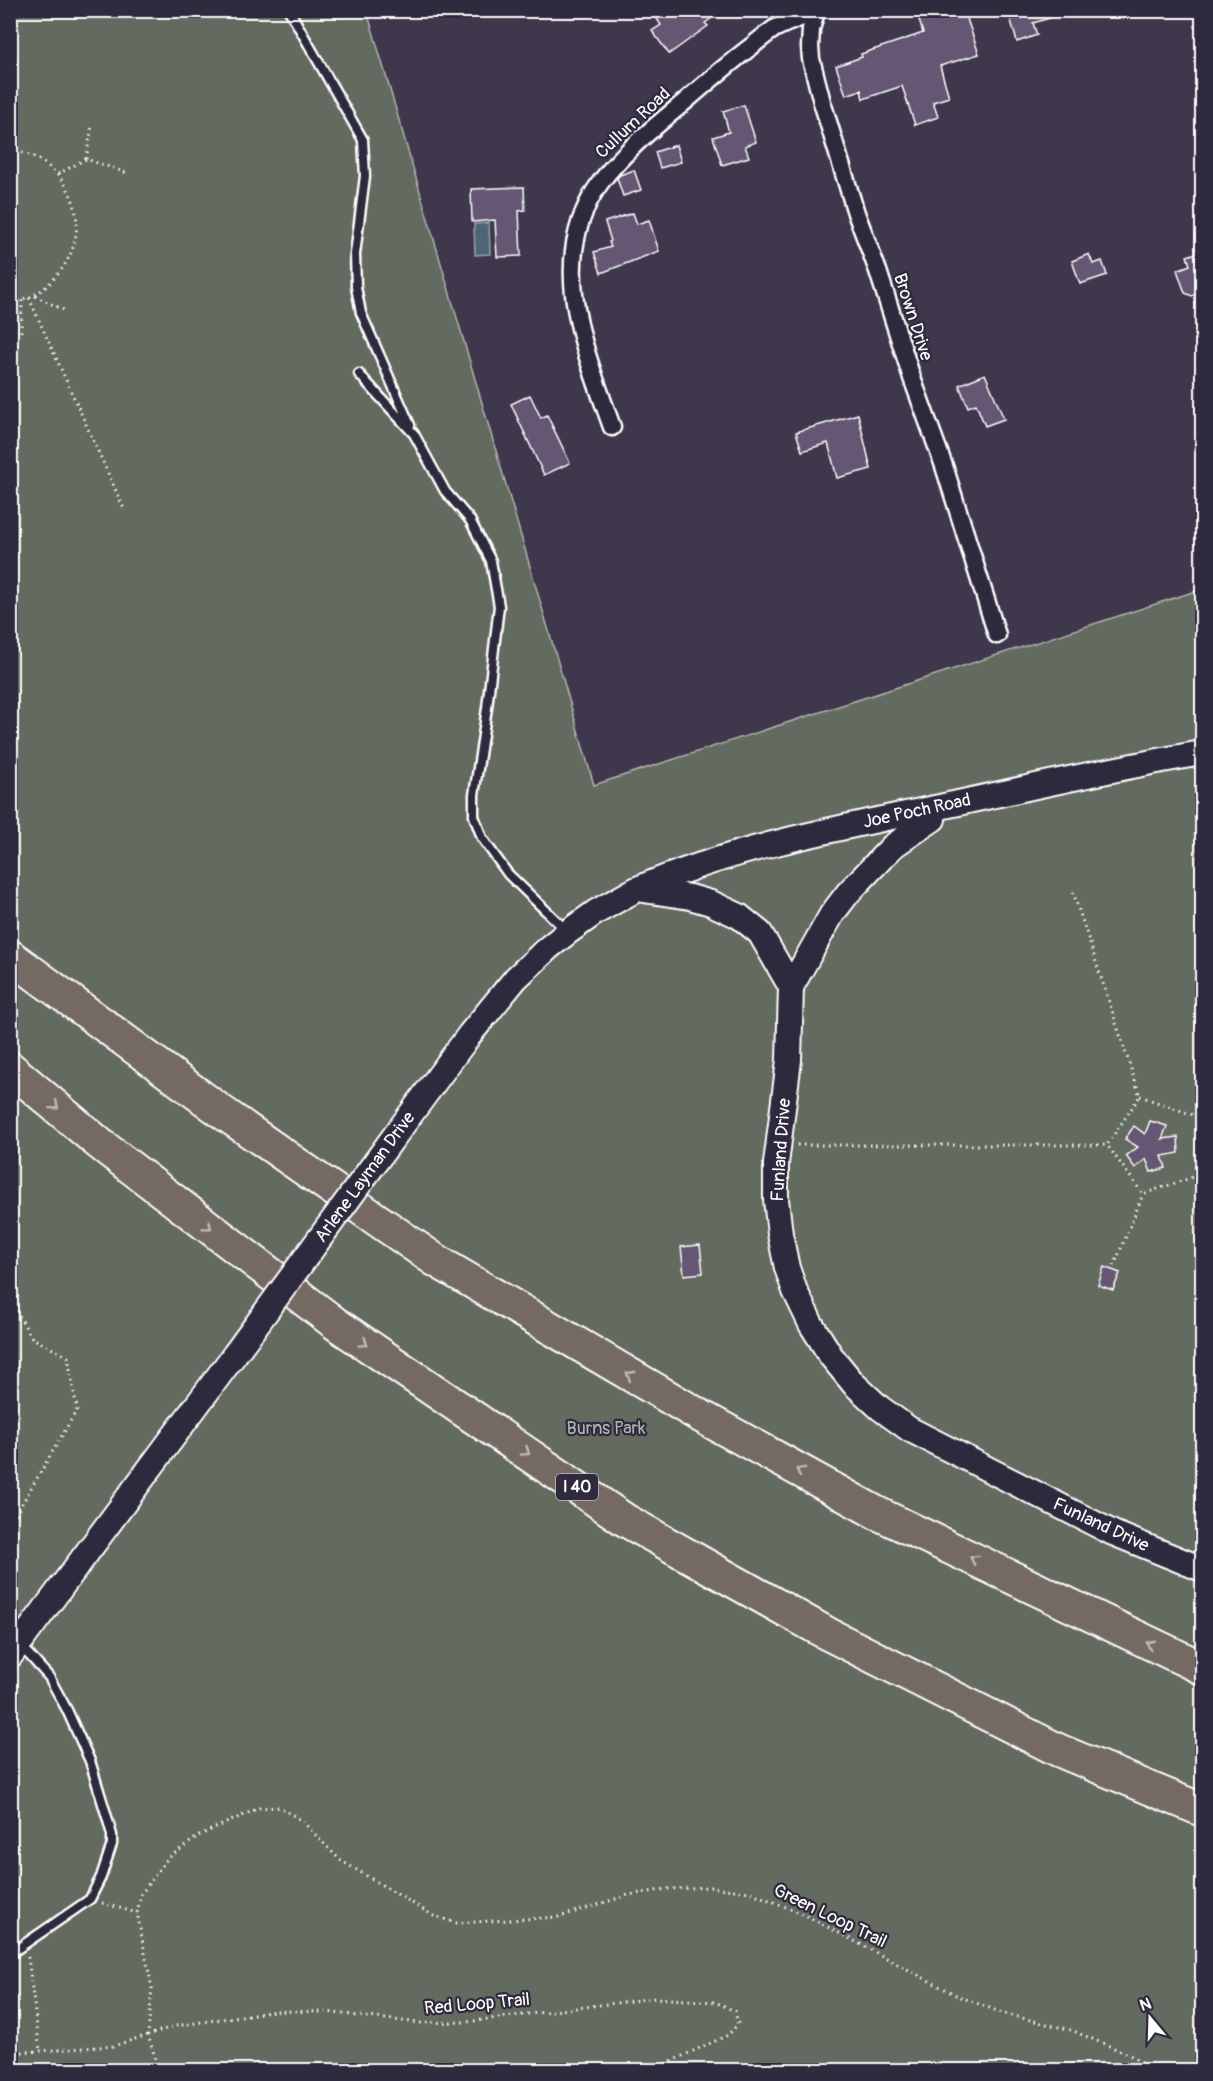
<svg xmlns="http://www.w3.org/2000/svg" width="1213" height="2081" font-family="Pangolin,sans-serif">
<rect width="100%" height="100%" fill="#3f384d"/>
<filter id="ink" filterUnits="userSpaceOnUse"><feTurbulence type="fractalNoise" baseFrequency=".0167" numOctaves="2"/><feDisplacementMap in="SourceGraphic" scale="12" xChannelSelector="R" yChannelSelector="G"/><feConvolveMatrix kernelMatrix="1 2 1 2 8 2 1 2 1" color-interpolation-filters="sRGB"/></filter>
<g filter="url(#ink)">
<path fill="#636b5e" stroke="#b1b5ae" stroke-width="1.5" d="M11,11H367L594,785L1202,589V2070H11Z"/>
<path fill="#4d6676" stroke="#94a3ad" stroke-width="1.5" d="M489,223L490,254L475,255L474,224Z"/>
<path fill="#655773" stroke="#fff" stroke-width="1.5" d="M669,10H723L705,23L708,26L669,54L652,31L661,25L657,19Z
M1008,10H1063V14L1033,23L1037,35L1017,42Z
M943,12L945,19L965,13L979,54L940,66L949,97L933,102L938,117L915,125L902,86L863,99L861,90L846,95L836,66L862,57L861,54L923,33L919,20Z
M744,105L756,142L745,146L749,157L722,165L713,137L729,132L723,111Z
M676,145L681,162L660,168L655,152Z
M634,170L641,190L623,196L617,178L620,175Z
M524,187L525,210L519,211L521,256L497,257L495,220L472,222L471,189Z
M633,213L637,224L649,220L659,251L601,273L594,252L611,247L609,242L611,241L605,222Z
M1203,251V294L1200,292L1192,296L1185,293L1177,270L1190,265L1187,256Z
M1089,254L1093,264L1102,261L1107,275L1080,284L1072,261Z
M985,374L1004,419L985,426L976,404L968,407L959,385Z
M530,395L541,418L547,415L570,463L544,475L511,404Z
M858,414L871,469L837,478L828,443L802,451L796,432Z
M1150,1121L1167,1126L1162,1139L1178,1137L1179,1153L1162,1156L1166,1168L1151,1172L1146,1159L1135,1168L1126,1156L1138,1147L1125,1139L1134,1126L1145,1134Z
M700,1245L703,1273L684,1275L681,1247Z
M1104,1267L1120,1273L1113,1290L1098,1285Z"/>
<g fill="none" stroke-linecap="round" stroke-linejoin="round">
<defs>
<path id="lane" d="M289,10L363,140L365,176L355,254L356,287L361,313L410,425
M359,374L414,434L445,491L470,520L491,561L499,606L487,708L474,795V816L482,838L508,874L567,931
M10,1954L90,1899L101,1877L112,1844V1835L107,1817L90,1761L67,1710L49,1677L21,1646"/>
<path id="street" d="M819,10L816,12L811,29L810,47L811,59L822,102L856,213L878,271L912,378L944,466L997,635
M612,427C584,348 546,259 600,183C622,153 653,128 682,104C705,84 728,64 752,46C759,40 767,34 774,29C787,22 803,17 816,12"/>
<path id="secondary" d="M934,808L933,819L893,846L848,893L832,914L791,987L789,1060L776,1164V1199L780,1234L787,1268L795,1291L811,1324L831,1356L854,1384L880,1408L909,1429L1113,1533L1202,1569
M637,889C733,848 834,829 935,808C1024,789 1113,768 1202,753
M396,1134L470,1034L516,978L548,948L568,932L596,912L637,889L690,897L711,903L739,916L760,933L791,987
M10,1656L235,1354"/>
<path id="highway" d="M10,956L222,1112L435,1260L697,1414L877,1513L1202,1668
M10,1068L100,1144L336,1324L625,1520L828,1634L1058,1750L1202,1810"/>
</defs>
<use href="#lane" stroke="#fff" stroke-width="13"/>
<use href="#street" stroke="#fff" stroke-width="21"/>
<use href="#secondary" stroke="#fff" stroke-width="28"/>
<use href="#highway" stroke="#fff" stroke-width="36"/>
<path stroke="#fff" stroke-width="3" stroke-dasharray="1.5 4.5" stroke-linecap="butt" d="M10,151C24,151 38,158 48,166C83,194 86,242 57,275C44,291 31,300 10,300
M86,159L92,125
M58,174L86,159L127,173
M35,296L64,310
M29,298L125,511
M21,332L22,300
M1073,892L1140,1096
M1140,1096L1196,1116L1199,1175L1143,1194L1107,1145Z
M1196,1116L1202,1111
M797,1145H1107
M1114,1266L1143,1194
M10,1300L32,1338L68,1357L77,1410L10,1524
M102,1903L137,1913
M28,1957L40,2051
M10,2053L113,2046L148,2035L152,1988L137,1913L141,1894L167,1859L200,1835L259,1808L280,1807L302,1821L340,1860L434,1916L457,1923L559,1917L628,1895L668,1889L710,1887L750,1892L805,1915L956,1995L1002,2013L1071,2030L1128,2054L1155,2070
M159,2070L148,2035L175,2026L275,2011L326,2012L420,2023L466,2022L655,1998L715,2002L735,2011L738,2024L728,2035L652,2070"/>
<use href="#lane" stroke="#2f2a3d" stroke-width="8"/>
<use href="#street" stroke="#2f2a3d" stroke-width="16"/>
<use href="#secondary" stroke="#2f2a3d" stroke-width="24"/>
<use href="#highway" stroke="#756964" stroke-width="32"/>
<defs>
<path id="secondary-bridge" d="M235,1354L396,1134"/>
</defs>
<use href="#secondary-bridge" stroke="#fff" stroke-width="28" stroke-linecap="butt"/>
<use href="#secondary-bridge" stroke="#2f2a3d" stroke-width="24"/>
</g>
<defs><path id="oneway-chevron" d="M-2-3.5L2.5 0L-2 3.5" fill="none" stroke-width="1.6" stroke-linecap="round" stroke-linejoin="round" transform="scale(1.5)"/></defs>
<g stroke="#c1bcb9">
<use href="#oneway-chevron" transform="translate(55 1106) rotate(40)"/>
<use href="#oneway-chevron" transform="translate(208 1226) rotate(37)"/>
<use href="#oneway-chevron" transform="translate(364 1343) rotate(34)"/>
<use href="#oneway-chevron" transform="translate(630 1375) rotate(-150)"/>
<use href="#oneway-chevron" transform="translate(526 1452) rotate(34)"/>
<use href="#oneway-chevron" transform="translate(800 1471) rotate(-151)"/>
<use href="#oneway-chevron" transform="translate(974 1559) rotate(-154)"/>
<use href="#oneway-chevron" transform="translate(1150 1644) rotate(-154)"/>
</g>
</g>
<g text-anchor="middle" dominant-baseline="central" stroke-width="4.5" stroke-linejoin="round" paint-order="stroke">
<rect fill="#2f2a3d" stroke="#c1bfc5" stroke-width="1.5" x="556" y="1474" width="42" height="26" rx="4.5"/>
<g font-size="16" font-weight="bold" fill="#fff">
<text x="577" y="1487">I 40</text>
</g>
<g font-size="18" fill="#fff" stroke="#2f2a3d">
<text transform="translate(633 123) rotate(-43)">Cullum Road</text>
<text transform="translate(913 317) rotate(72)">Brown Drive</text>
<text transform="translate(917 811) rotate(-12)">Joe Poch Road</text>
<text transform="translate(781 1150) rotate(-86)">Funland Drive</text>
<text transform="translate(365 1177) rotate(-54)">Arlene Layman Drive</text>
<text transform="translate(1101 1525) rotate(25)">Funland Drive</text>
<text transform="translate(830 1916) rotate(26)">Green Loop Trail</text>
<text transform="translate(477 2004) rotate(-5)">Red Loop Trail</text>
</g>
<g font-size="18" fill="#b1b5ae" stroke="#2f2a3d">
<text x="606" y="1428">Burns Park</text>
</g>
</g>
<rect width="1213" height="2081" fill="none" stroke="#2f2a3d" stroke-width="36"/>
<rect x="18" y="18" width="1177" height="2045" fill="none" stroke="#fff" stroke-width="2" filter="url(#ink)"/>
<g transform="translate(1150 2018) rotate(341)" stroke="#2f2a3d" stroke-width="4.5" paint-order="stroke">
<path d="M0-4.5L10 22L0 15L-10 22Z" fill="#ffffff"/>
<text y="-9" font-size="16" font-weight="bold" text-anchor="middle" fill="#ffffff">N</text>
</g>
</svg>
